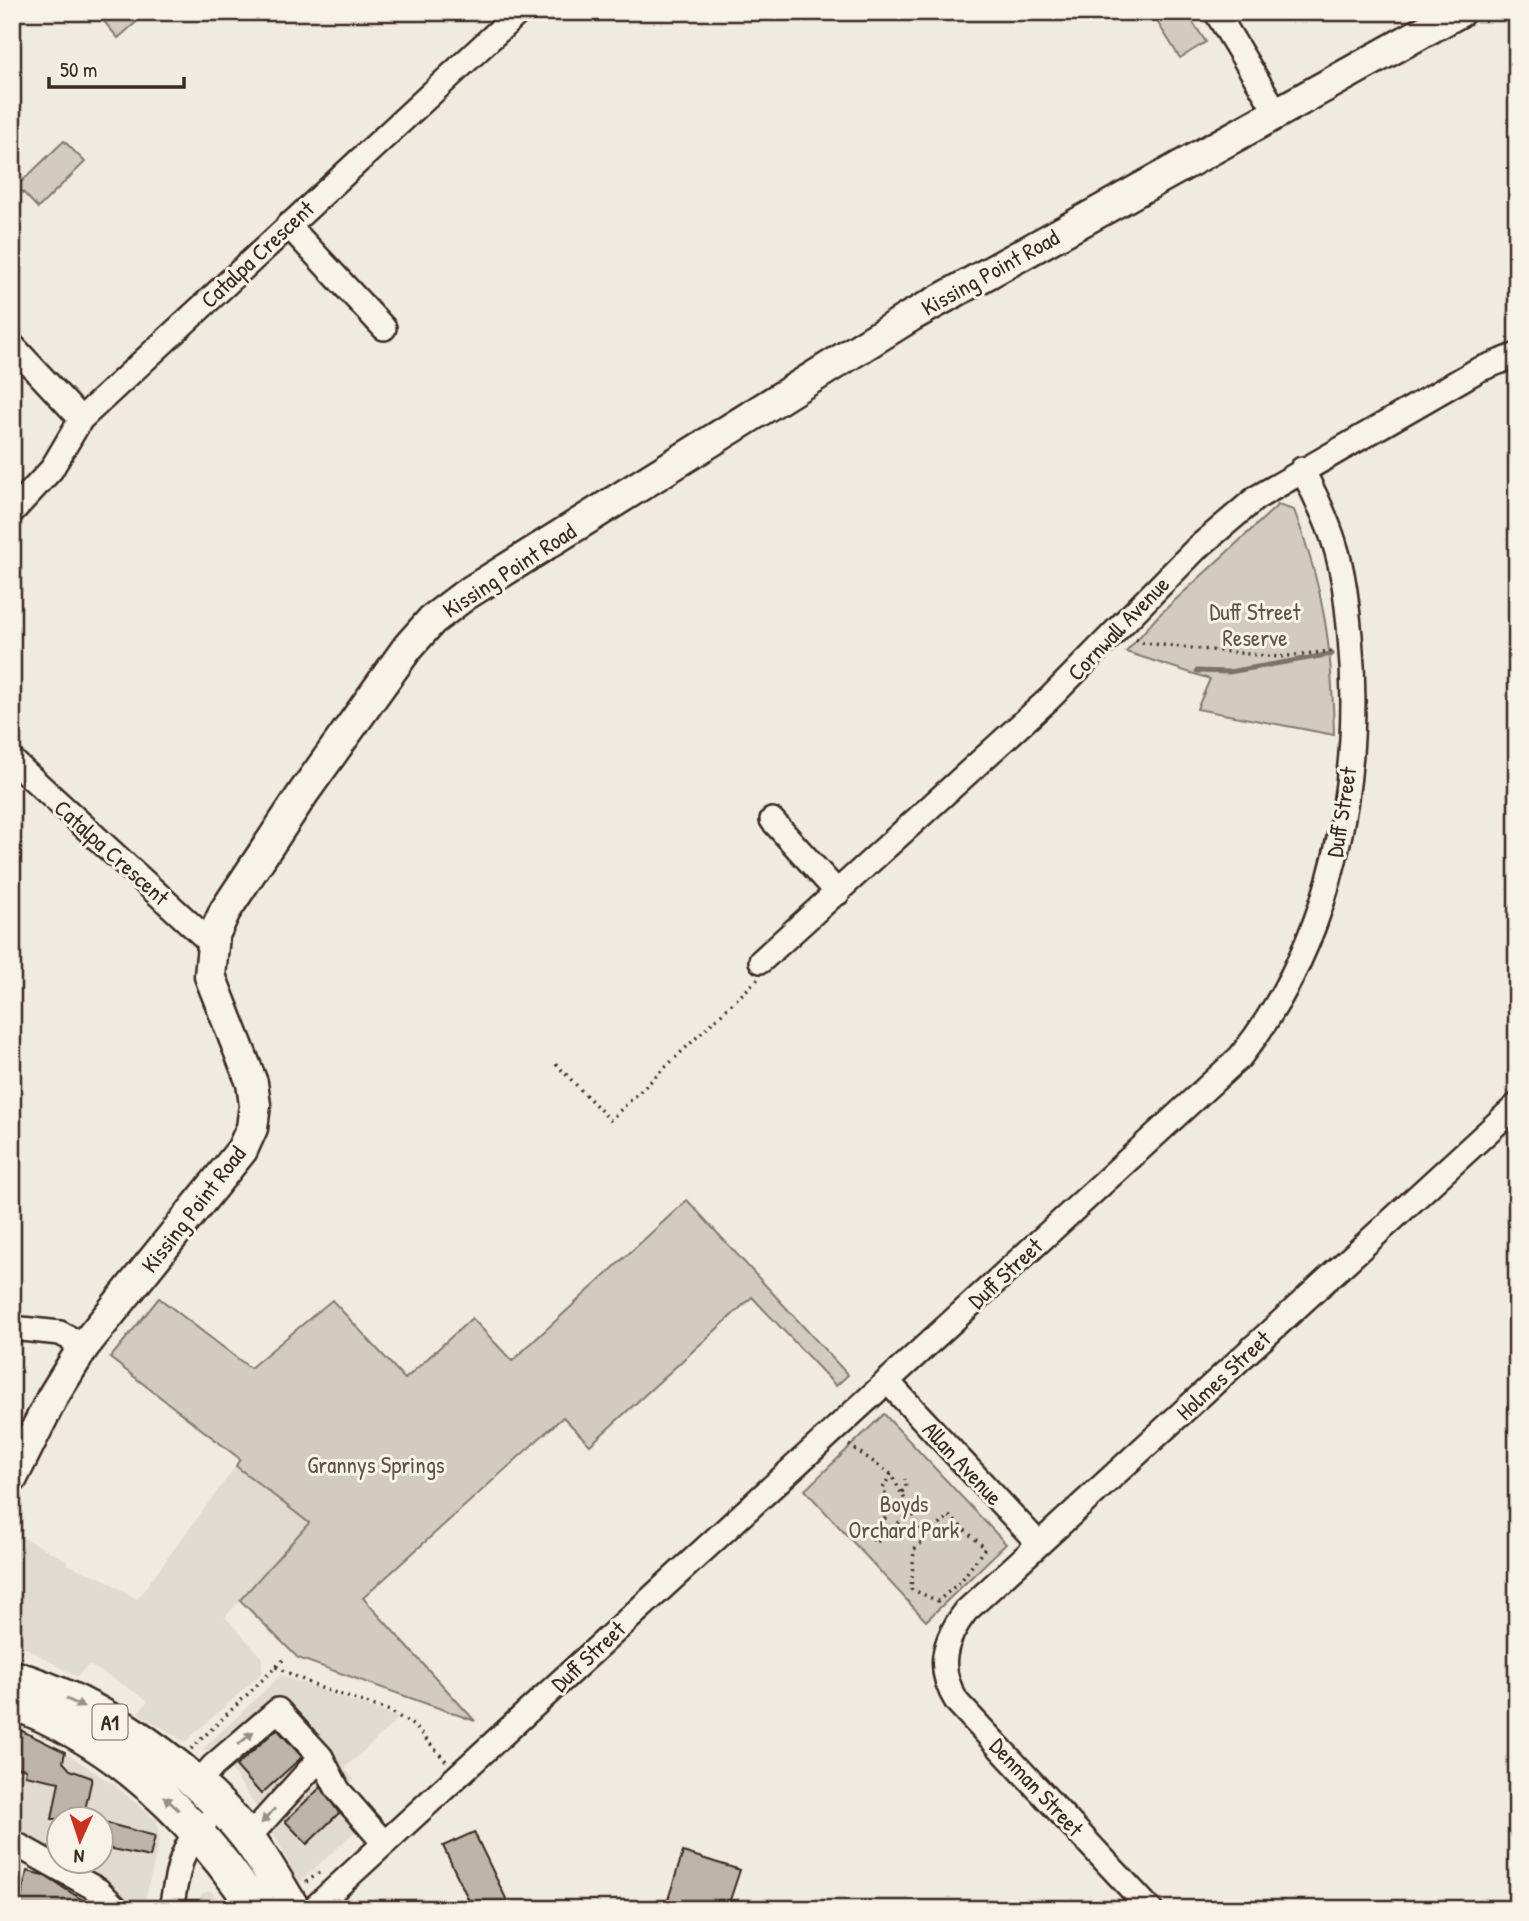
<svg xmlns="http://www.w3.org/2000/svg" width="1529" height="1921" font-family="'Patrick Hand',sans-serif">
<rect width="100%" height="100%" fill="#efebe0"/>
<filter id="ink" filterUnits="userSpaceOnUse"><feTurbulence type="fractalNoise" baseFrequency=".0143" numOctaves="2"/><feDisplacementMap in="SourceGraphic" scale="14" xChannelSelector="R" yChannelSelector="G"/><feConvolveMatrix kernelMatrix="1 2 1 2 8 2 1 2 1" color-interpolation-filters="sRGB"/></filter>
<g filter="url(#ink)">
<path fill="#e0dbd0" d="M236,1466L309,1523L225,1617L262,1657V1673L185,1742L138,1713L148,1701L111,1677L88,1665L77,1677L12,1640V1532L68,1561L66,1564L104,1579L137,1599Z
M281,1675L399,1718L345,1768L354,1780L348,1785L373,1815L299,1883L275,1836L227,1763L202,1750Z
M12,1726L65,1752L114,1785L157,1820L159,1841L143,1909H131L105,1883L70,1862H102V1820H60L59,1855L12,1831Z
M211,1891L224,1909H198L201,1894Z"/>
<path fill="#d1cbc0" stroke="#867a6f" stroke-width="2" d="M96,12H135L141,18L118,38Z
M1151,12H1186L1206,42L1180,58Z
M64,141L85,162L38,208L17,186Z
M1278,505L1294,510C1325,591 1332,649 1334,735L1197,709L1210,679L1126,652L1158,616Z
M687,1200L848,1375L836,1386L752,1297L590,1445L563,1417L363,1598L475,1721L298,1658L240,1600L309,1523L236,1466L240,1459L110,1358L159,1298L250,1368L332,1300L405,1379L472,1318L512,1361Z
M884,1414L1006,1544L926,1621L805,1490Z"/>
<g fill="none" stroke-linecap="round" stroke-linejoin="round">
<path stroke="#7e7266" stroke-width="5" d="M1197,671L1229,672L1332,654"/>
</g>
<path fill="#bdb5aa" stroke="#3b2a1e" stroke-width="2" d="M12,1726L65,1752L63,1762L70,1770L92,1778L83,1819H52L59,1782L25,1775L26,1769L12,1766Z
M277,1729L302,1757L261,1794L236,1766Z
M321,1787L339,1813L307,1844L285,1821Z
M102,1822L155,1836L150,1857L102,1847Z
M474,1832L511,1909H473L443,1846Z
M683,1852L740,1870L727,1909H665Z
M27,1871L43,1875L97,1909H19Z"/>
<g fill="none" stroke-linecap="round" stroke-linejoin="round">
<defs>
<path id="minor" d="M1216,12L1277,113
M288,225L384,328
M12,345L81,419
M12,512L51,470L81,419L519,12
M12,760L212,944
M772,820L838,893
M761,961L1050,698L1196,549L1256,498L1478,370L1517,355
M12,1328L60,1333L84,1346
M887,1381L1039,1544
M197,1785L213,1766L278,1710L321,1757L338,1790L384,1843
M248,1838L321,1757
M12,1842L98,1890L117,1909
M171,1909C177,1877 180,1845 205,1823
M313,1909L1240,1057C1333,941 1363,781 1350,636C1347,604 1344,573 1334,542C1326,517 1314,493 1302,469
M1150,1909L957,1702C936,1669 943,1641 966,1611L1517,1105"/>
<path id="major" d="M12,1478L52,1398L84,1346L242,1150L252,1128L255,1105L252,1083L210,976L214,935L225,911L304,792L408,647L432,620L465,595L911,316L1459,12"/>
<path id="highway" d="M12,1677C100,1703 190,1765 247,1837C264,1859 278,1885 293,1909
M12,1702C117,1741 195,1818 256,1909"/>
</defs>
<use href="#minor" stroke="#3b2a1e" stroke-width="28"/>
<use href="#major" stroke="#3b2a1e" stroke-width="35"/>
<use href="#highway" stroke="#3b2a1e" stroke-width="38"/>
<path stroke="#3b2a1e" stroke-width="3.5" stroke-dasharray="2 5" stroke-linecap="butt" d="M1136,639L1143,643L1278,657L1332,651
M556,1064L610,1120L758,979
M849,1445L891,1474L926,1538
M891,1474L883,1488L891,1511L870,1537L876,1543L913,1510
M902,1492L906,1488L905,1479
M949,1516L985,1548L961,1581L938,1601L911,1589L914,1550Z
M861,1531L870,1537
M276,1667L318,1687L390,1711L414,1726L446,1761
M191,1749L285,1658
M306,1882L323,1870"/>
<use href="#minor" stroke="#f7f3e8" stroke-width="23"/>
<use href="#major" stroke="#f7f3e8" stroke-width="30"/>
<use href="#highway" stroke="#f7f3e8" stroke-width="33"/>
</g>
<defs><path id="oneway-solid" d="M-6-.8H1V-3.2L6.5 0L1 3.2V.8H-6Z" transform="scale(1.75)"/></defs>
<g fill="#998e83">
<use href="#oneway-solid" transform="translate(75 1703) rotate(26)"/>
<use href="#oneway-solid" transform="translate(246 1738) rotate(-41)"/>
<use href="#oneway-solid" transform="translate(171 1803) rotate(-137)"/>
<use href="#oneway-solid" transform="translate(268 1816) rotate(132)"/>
</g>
</g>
<g text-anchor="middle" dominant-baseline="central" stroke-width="6" stroke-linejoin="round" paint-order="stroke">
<rect fill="#f7f3e8" stroke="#73665b" stroke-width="2" x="92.5" y="1704.5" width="35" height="35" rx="5"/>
<g font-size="21" font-weight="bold" fill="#3b2a1e">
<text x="110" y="1722">A1</text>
</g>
<g font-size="23" fill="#3b2a1e" stroke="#f7f3e8">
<text transform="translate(257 254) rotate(-43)">Catalpa Crescent</text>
<text transform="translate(990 272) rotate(-29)">Kissing Point Road</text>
<text transform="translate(509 570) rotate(-33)">Kissing Point Road</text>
<text transform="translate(1118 628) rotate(-46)">Cornwall Avenue</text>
<text transform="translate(1341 812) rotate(-81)">Duff Street</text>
<text transform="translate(112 852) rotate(42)">Catalpa Crescent</text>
<text transform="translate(193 1209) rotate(-52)">Kissing Point Road</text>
<text transform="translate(1005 1273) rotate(-43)">Duff Street</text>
<text transform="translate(1223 1375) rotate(-43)">Holmes Street</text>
<text transform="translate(963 1463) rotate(47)">Allan Avenue</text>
<text transform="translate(588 1656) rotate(-43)">Duff Street</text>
<text transform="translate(1037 1787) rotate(47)">Denman Street</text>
</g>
<g font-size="23" fill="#605246" stroke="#f7f3e8">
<text x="1255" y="611">Duff Street<tspan x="1255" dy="26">Reserve</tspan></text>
<text x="376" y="1464">Grannys Springs</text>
<text x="904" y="1503">Boyds<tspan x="904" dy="26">Orchard Park</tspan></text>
</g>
</g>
<rect width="1529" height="1921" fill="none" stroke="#f7f3e8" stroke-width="42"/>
<rect x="21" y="21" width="1487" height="1879" fill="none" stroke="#3b2a1e" stroke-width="2.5" filter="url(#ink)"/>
<g transform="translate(80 1840) rotate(183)"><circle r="33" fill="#f7f3e8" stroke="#aca397" stroke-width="2"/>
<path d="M0-5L12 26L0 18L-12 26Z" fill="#c8321e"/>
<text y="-10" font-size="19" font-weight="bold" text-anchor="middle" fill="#3b2a1e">N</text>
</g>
<path d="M49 77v10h135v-10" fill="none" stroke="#3b2a1e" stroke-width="3.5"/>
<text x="60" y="77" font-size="21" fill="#3b2a1e" stroke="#f7f3e8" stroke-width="5" paint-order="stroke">50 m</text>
</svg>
